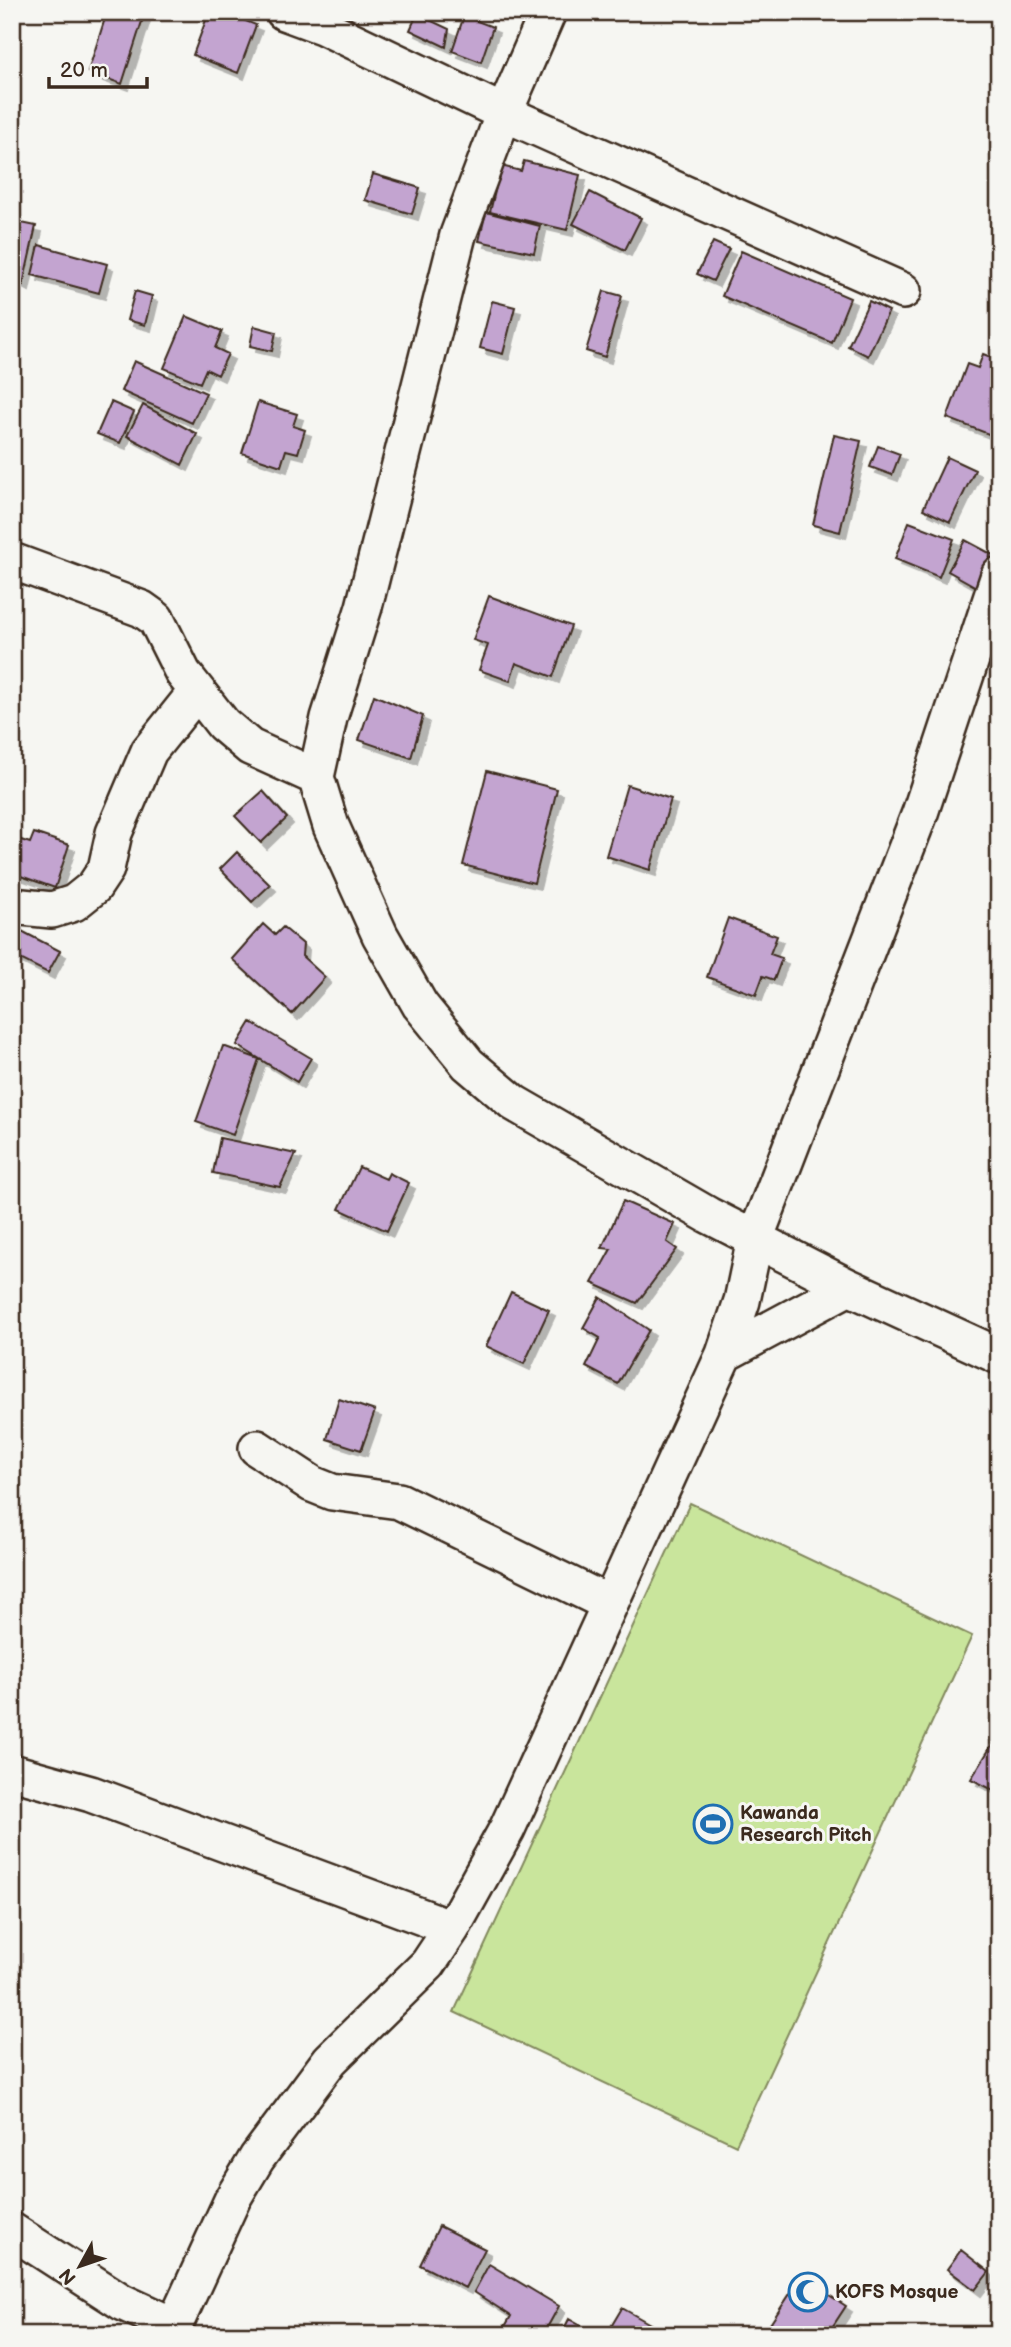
<svg xmlns="http://www.w3.org/2000/svg" width="1011" height="2347" font-family="'Balsamiq Sans',sans-serif">
<defs>
<filter id="shadow"><feDropShadow dx="6" dy="6" stdDeviation="0" flood-color="#0004"/></filter>
</defs>
<rect width="100%" height="100%" fill="#f6f6f2"/>
<filter id="ink" filterUnits="userSpaceOnUse"><feTurbulence type="fractalNoise" baseFrequency=".0143" numOctaves="2"/><feDisplacementMap in="SourceGraphic" scale="14" xChannelSelector="R" yChannelSelector="G"/><feConvolveMatrix kernelMatrix="1 2 1 2 8 2 1 2 1" color-interpolation-filters="sRGB"/></filter>
<g filter="url(#ink)">
<path fill="#c9e59c" stroke="#82885d" stroke-width="2" d="M690,1503L972,1636L736,2145L454,2012Z"/>
<path fill="#c3a4d0" stroke="#3b2a1e" stroke-width="2" filter="url(#shadow)" d="M107,12H145L122,84L88,72Z
M209,12H223L256,25L238,73L193,55Z
M417,14L449,29L446,47L410,30Z
M464,16L493,27L481,62L452,51Z
M524,161L580,175L567,230L490,212L501,166L521,171Z
M373,174L420,188L412,214L365,200Z
M590,192L641,218L625,250L573,224Z
M486,212L540,226L534,253L479,241Z
M12,221L36,226L23,285L12,279Z
M713,242L729,249L713,281L697,274Z
M39,245L107,264L99,293L32,275Z
M741,251L850,298L832,343L722,296Z
M135,291L152,296L145,325L127,320Z
M604,291L622,296L605,357L586,351Z
M492,301L515,307L503,354L480,348Z
M869,301L889,311L868,356L848,346Z
M186,316L222,331L215,348L228,354L218,375L206,369L200,383L164,368Z
M254,326L276,332L272,351L250,346Z
M983,354L999,360V413L991,435L947,418L967,364L978,368Z
M134,361L206,393L192,423L121,391Z
M111,402L134,412L120,443L97,434Z
M258,402L297,414L293,426L305,430L298,453L286,450L281,466L242,453Z
M143,405L197,434L182,465L127,436Z
M834,435L861,441L840,532L813,525Z
M878,446L900,454L892,475L870,467Z
M947,457L975,470L950,522L923,509Z
M909,522L954,539L939,577L895,559Z
M965,540L997,557L980,589L948,571Z
M489,596L571,626L553,677L516,663L510,681L479,670L488,645L473,640Z
M374,695L423,716L411,758L359,740Z
M487,771L557,789L534,883L463,865Z
M627,785L671,799L650,870L606,856Z
M263,791L287,818L261,843L235,816Z
M34,833L69,845L55,888L12,873V837L30,843Z
M237,852L270,885L252,902L220,869Z
M728,918L777,936L770,954L782,958L774,980L763,976L756,995L707,977Z
M263,924L275,935L283,927L303,944L302,956L325,977L292,1014L232,959Z
M12,926L60,951L48,973L12,955Z
M251,1022L311,1058L297,1082L237,1045Z
M223,1046L259,1059L233,1135L196,1122Z
M220,1138L296,1154L280,1187L213,1173Z
M359,1167L386,1179L389,1173L409,1183L387,1231L339,1209Z
M623,1201L675,1224L667,1242L677,1249L637,1303L592,1283L611,1249L602,1248Z
M511,1292L549,1310L524,1364L486,1346Z
M600,1297L649,1330L618,1384L586,1367L600,1338L583,1328Z
M339,1399L375,1411L361,1450L327,1439Z
M995,1740L999,1743V1793L971,1779Z
M439,2226L485,2249L465,2288L420,2265Z
M961,2250L989,2272L975,2290L947,2269Z
M489,2264L559,2306L543,2335H500L511,2316L474,2292Z
M801,2277L846,2306L827,2335H763Z
M622,2308L652,2325L646,2335H606Z
M569,2319L597,2335H561Z"/>
<g fill="none" stroke-linecap="round" stroke-linejoin="round">
<defs>
<path id="minor" d="M284,12L322,26L504,113L903,291
M548,12L504,113L458,235L364,607L329,718L316,777L331,826L380,935L420,1005L468,1064L514,1103L708,1215L849,1287L999,1356
M12,561L142,609L156,619L183,673L223,724L250,747L316,777
M12,906L52,910L74,903L94,887L106,869L114,833L149,751L197,691
M724,1354L849,1287
M257,1448L312,1484L332,1492L399,1501L610,1604
M12,1772L91,1794L452,1928
M12,2231L122,2302L174,2326
M170,2335L233,2198L257,2158L330,2060L428,1964L452,1928L507,1829L724,1354L742,1301L755,1239L920,813L999,575"/>
</defs>
<use href="#minor" stroke="#3b2a1e" stroke-width="40"/>
<use href="#minor" stroke="#f6f6f2" stroke-width="35"/>
</g>
</g>
<defs>
<symbol id="stadium-ring" viewBox="-11 -11 22 22"><circle r="9.5" fill="#f6f6f2" stroke="#1f6fb2" stroke-width="1.5"/><path d="M0-5a6.5 5 0 1 0 0 10a6.5 5 0 1 0 0-10ZM-3.5-1.8h7v3.6h-7Z" fill="#1f6fb2"/></symbol>
<symbol id="mosque-ring" viewBox="-11 -11 22 22"><circle r="9.5" fill="#f6f6f2" stroke="#1f6fb2" stroke-width="1.5"/><path d="M3.5-4.9A6 6 0 1 0 3.5 4.9A5 5 0 1 1 3.5-4.9Z" fill="#1f6fb2"/></symbol>
</defs>
<g fill-rule="evenodd">
<use href="#stadium-ring" x="691" y="1802" width="44" height="44"/>
<use href="#mosque-ring" x="786" y="2270" width="44" height="44"/>
</g>
<g text-anchor="middle" dominant-baseline="central" stroke-width="6" stroke-linejoin="round" paint-order="stroke">
<g font-size="19" font-weight="bold" fill="#3b2a1e" stroke="#f6f6f2" text-anchor="start">
<text x="740" y="1813">Kawanda<tspan x="740" dy="22">Research Pitch</tspan></text>
<text x="835" y="2292">KOFS Mosque</text>
</g>
</g>
<rect width="1011" height="2347" fill="none" stroke="#f6f6f2" stroke-width="42"/>
<rect x="21" y="21" width="969" height="2305" fill="none" stroke="#3b2a1e" stroke-width="2.5" filter="url(#ink)"/>
<g transform="translate(80 2266) rotate(230)" stroke="#f6f6f2" stroke-width="5" paint-order="stroke">
<path d="M0-5L12 26L0 18L-12 26Z" fill="#3b2a1e"/>
<text y="-10" font-size="19" font-weight="bold" text-anchor="middle" fill="#3b2a1e">N</text>
</g>
<path d="M49 77v10h98v-10" fill="none" stroke="#3b2a1e" stroke-width="3.5"/>
<text x="60" y="77" font-size="21" fill="#3b2a1e" stroke="#f6f6f2" stroke-width="5" paint-order="stroke">20 m</text>
</svg>
